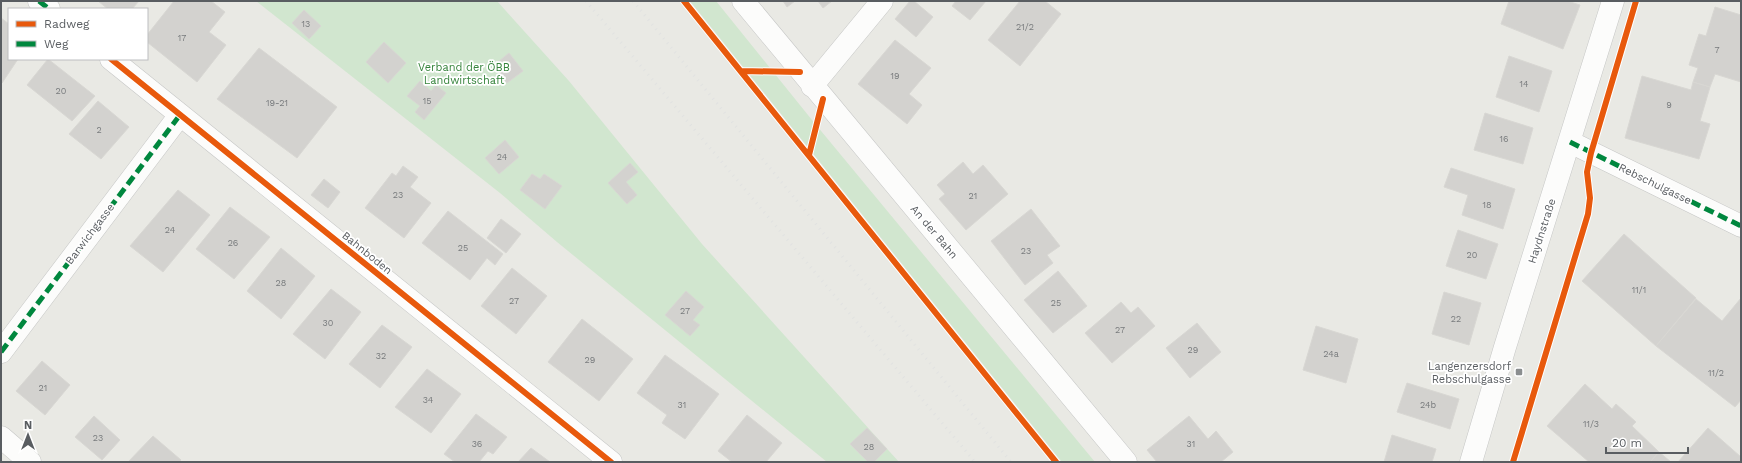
<svg xmlns="http://www.w3.org/2000/svg" width="1742" height="463" font-family="'Work Sans',sans-serif">
<rect width="100%" height="100%" fill="#e9e9e4"/>
<path fill="#d1e6cf" d="M256,1H497L569,81L702,244L899,462H827L557,242L500,193Z
M690,1H716L812,120L1095,462H1062Z"/>
<path fill="#d3d2cf" stroke="#d8d7d3" d="M98,1H139L132,9H108Z
M174,1H211L225,12L209,32L226,45L197,82L147,42V35Z
M783,1H795L787,7Z
M818,1H832L823,8Z
M910,1H914L933,17L916,37L895,19Z
M956,1H986L970,20L952,6Z
M1020,1H1045L1061,14L1020,66L988,40Z
M1509,1H1567L1580,5L1563,49L1501,24Z
M1715,7L1741,15V82L1715,74L1710,87L1693,82L1698,68L1689,65L1699,34L1706,36Z
M304,10L321,26L309,39L292,23Z
M1,18L9,24V59H18L2,83Z
M895,40L931,68L909,94L922,105L907,124L858,84Z
M384,42L406,63L388,83L366,62Z
M259,48L337,107L297,158L217,99Z
M509,53L523,71L507,83L493,66Z
M1509,56L1552,71L1539,112L1496,97Z
M48,59L95,96L72,121L27,85Z
M1642,76L1691,90L1693,82L1710,87L1700,121L1710,124L1699,159L1625,138Z
M420,81L431,91L436,85L446,93L424,120L415,112L420,106L407,96Z
M98,101L129,127L101,159L69,134Z
M1485,113L1533,128L1523,164L1474,150Z
M505,140L519,157L499,174L485,158Z
M963,162L973,174L983,165L1008,194L966,230L939,199L945,194L937,185Z
M630,163L638,172L626,182L637,195L627,204L608,183Z
M403,166L418,177L410,187L431,203L404,238L365,208L392,173L396,176Z
M1451,168L1515,189L1503,229L1462,215L1468,195L1444,187Z
M532,174L540,179L544,174L562,186L545,209L520,190Z
M324,179L340,192L328,208L311,195Z
M178,190L210,215L163,272L130,246Z
M230,207L270,237L234,279L196,249Z
M1031,209L1060,246L1047,255L1053,263L1025,285L991,241Z
M448,211L503,254L495,265L487,258L470,280L422,243Z
M501,219L521,234L506,253L487,238Z
M1458,230L1498,244L1486,279L1446,266Z
M1624,234L1696,298L1656,346L1582,281Z
M281,248L315,276L281,319L247,291Z
M512,268L547,296L516,334L481,306Z
M1058,271L1087,306L1053,333L1024,300Z
M331,289L361,312L325,359L293,334Z
M686,291L704,307L693,320L700,325L690,336L665,315Z
M1444,292L1481,303L1469,345L1432,334Z
M1741,298V400L1735,407L1656,346L1696,299L1722,321Z
M1121,302L1131,313L1138,307L1155,326L1112,363L1085,333Z
M582,319L633,359L599,401L548,362Z
M1197,323L1221,352L1190,378L1166,348Z
M382,325L412,347L380,388L349,364Z
M1316,326L1358,339L1346,383L1303,370Z
M665,355L719,394L685,439L662,423L667,415L637,393Z
M42,361L70,385L45,415L16,391Z
M427,369L461,394L431,433L395,407Z
M1407,383L1459,399L1450,429L1397,412Z
M1585,384L1612,409L1616,404L1636,422L1632,426L1659,452L1650,462H1589L1547,426Z
M476,414L507,437L493,454L488,451L479,462H455L444,454Z
M747,415L782,443L766,462H732L718,451Z
M94,416L120,440L102,460L75,437Z
M1189,416L1208,439L1216,431L1233,452L1221,462H1157L1147,450Z
M867,428L887,449L874,462H868L850,444Z
M1708,428L1741,457V462H1678Z
M1392,435L1436,449L1432,462H1384Z
M153,436L181,460L179,462H128Z
M531,448L550,462H518Z
M1659,452L1671,462H1650Z"/>
<g fill="none" stroke-linecap="round" stroke-linejoin="round">
<defs>
<path id="minor" d="M39,1L49,9
M743,1L1126,462
M111,59L611,462
M812,86L882,1
M1570,142L1741,226
M1,352L180,115
M1,437L30,462
M1471,462L1505,347L1613,1"/>
</defs>
<use href="#minor" stroke="#c6c7c6" stroke-width="23"/>
<use href="#minor" stroke="#fcfcfb" stroke-width="22"/>
<path stroke="#e1e2e1" stroke-width="3" stroke-dasharray="1 5" stroke-linecap="butt" d="M586,1L975,462
M633,1L1011,462"/>
<path stroke="#00873e" stroke-width="5" stroke-dasharray="10 5" stroke-linecap="butt" d="M39,1L49,9
M1570,142L1741,226
M1,352L180,115"/>
<defs>
<path id="cycleway" d="M684,1L1056,462
M111,59L611,462
M741,71L800,72
M809,155L823,99
M1513,462L1588,214L1590,198L1587,172L1591,153L1636,1"/>
</defs>
<use href="#cycleway" stroke="#fff" stroke-width="8"/>
<use href="#cycleway" stroke="#e8590c" stroke-width="6"/>
</g>
<rect fill="#8b8e8f" stroke="#fff" stroke-width="1.5" x="1515" y="368" width="8" height="8" rx="2"/>
<g text-anchor="middle" dominant-baseline="central" stroke-width="3.5" stroke-linejoin="round" paint-order="stroke">
<g font-size="9" fill="#787b7d">
<text x="306" y="24">13</text>
<text x="1025" y="27">21/2</text>
<text x="182" y="38">17</text>
<text x="1717" y="50">7</text>
<text x="895" y="76">19</text>
<text x="1524" y="84">14</text>
<text x="61" y="91">20</text>
<text x="427" y="101">15</text>
<text x="277" y="103">19-21</text>
<text x="1669" y="105">9</text>
<text x="99" y="130">2</text>
<text x="1504" y="139">16</text>
<text x="502" y="157">24</text>
<text x="398" y="195">23</text>
<text x="973" y="196">21</text>
<text x="1487" y="205">18</text>
<text x="170" y="230">24</text>
<text x="233" y="243">26</text>
<text x="463" y="248">25</text>
<text x="1026" y="251">23</text>
<text x="1472" y="255">20</text>
<text x="281" y="283">28</text>
<text x="1639" y="290">11/1</text>
<text x="514" y="301">27</text>
<text x="1056" y="303">25</text>
<text x="685" y="311">27</text>
<text x="1456" y="319">22</text>
<text x="328" y="323">30</text>
<text x="1120" y="330">27</text>
<text x="1193" y="350">29</text>
<text x="1331" y="354">24a</text>
<text x="381" y="356">32</text>
<text x="590" y="360">29</text>
<text x="1716" y="373">11/2</text>
<text x="43" y="388">21</text>
<text x="428" y="400">34</text>
<text x="682" y="405">31</text>
<text x="1428" y="405">24b</text>
<text x="1591" y="424">11/3</text>
<text x="98" y="438">23</text>
<text x="477" y="444">36</text>
<text x="1191" y="444">31</text>
<text x="869" y="447">28</text>
</g>
<g font-size="11" fill="#36843c" stroke="#fff">
<text x="464" y="67">Verband der ÖBB<tspan x="464" dy="13">Landwirtschaft</tspan></text>
</g>
<g font-size="11" fill="#595d61" stroke="#fff">
<text transform="translate(1655 184) rotate(26)">Rebschulgasse</text>
<text transform="translate(1542 231) rotate(-72)">Haydnstraße</text>
<text transform="translate(934 232) rotate(50)">An der Bahn</text>
<text transform="translate(90 234) rotate(-53)">Barwichgasse</text>
<text transform="translate(367 253) rotate(39)">Bahnboden</text>
</g>
<g font-size="11" fill="#595d61" stroke="#fff" text-anchor="end">
<text x="1511" y="366">Langenzersdorf<tspan x="1511" dy="13">Rebschulgasse</tspan></text>
</g>
</g>
<rect width="1742" height="463" fill="none" stroke="#595d61" stroke-width="4"/>
<rect x="8" y="8" width="140" height="52" fill="#ffffff" stroke="#bdbec0"/>
<rect x="16" y="21" width="20" height="6" fill="#e8590c" stroke="#bdbec0"/>
<text x="44" y="28" font-size="12" fill="#595d61">Radweg</text>
<rect x="16" y="41" width="20" height="6" fill="#00873e" stroke="#bdbec0"/>
<text x="44" y="48" font-size="12" fill="#595d61">Weg</text>
<g transform="translate(28 435)" stroke="#ffffff" stroke-width="3" paint-order="stroke">
<path d="M0-3L7 15L0 10L-7 15Z" fill="#595d61"/>
<text y="-6" font-size="11" font-weight="bold" text-anchor="middle" fill="#595d61">N</text>
</g>
<path d="M1606 447v6h82v-6" fill="none" stroke="#595d61" stroke-width="2"/>
<text x="1612" y="447" font-size="12" fill="#595d61" stroke="#ffffff" stroke-width="3" paint-order="stroke">20 m</text>
</svg>
